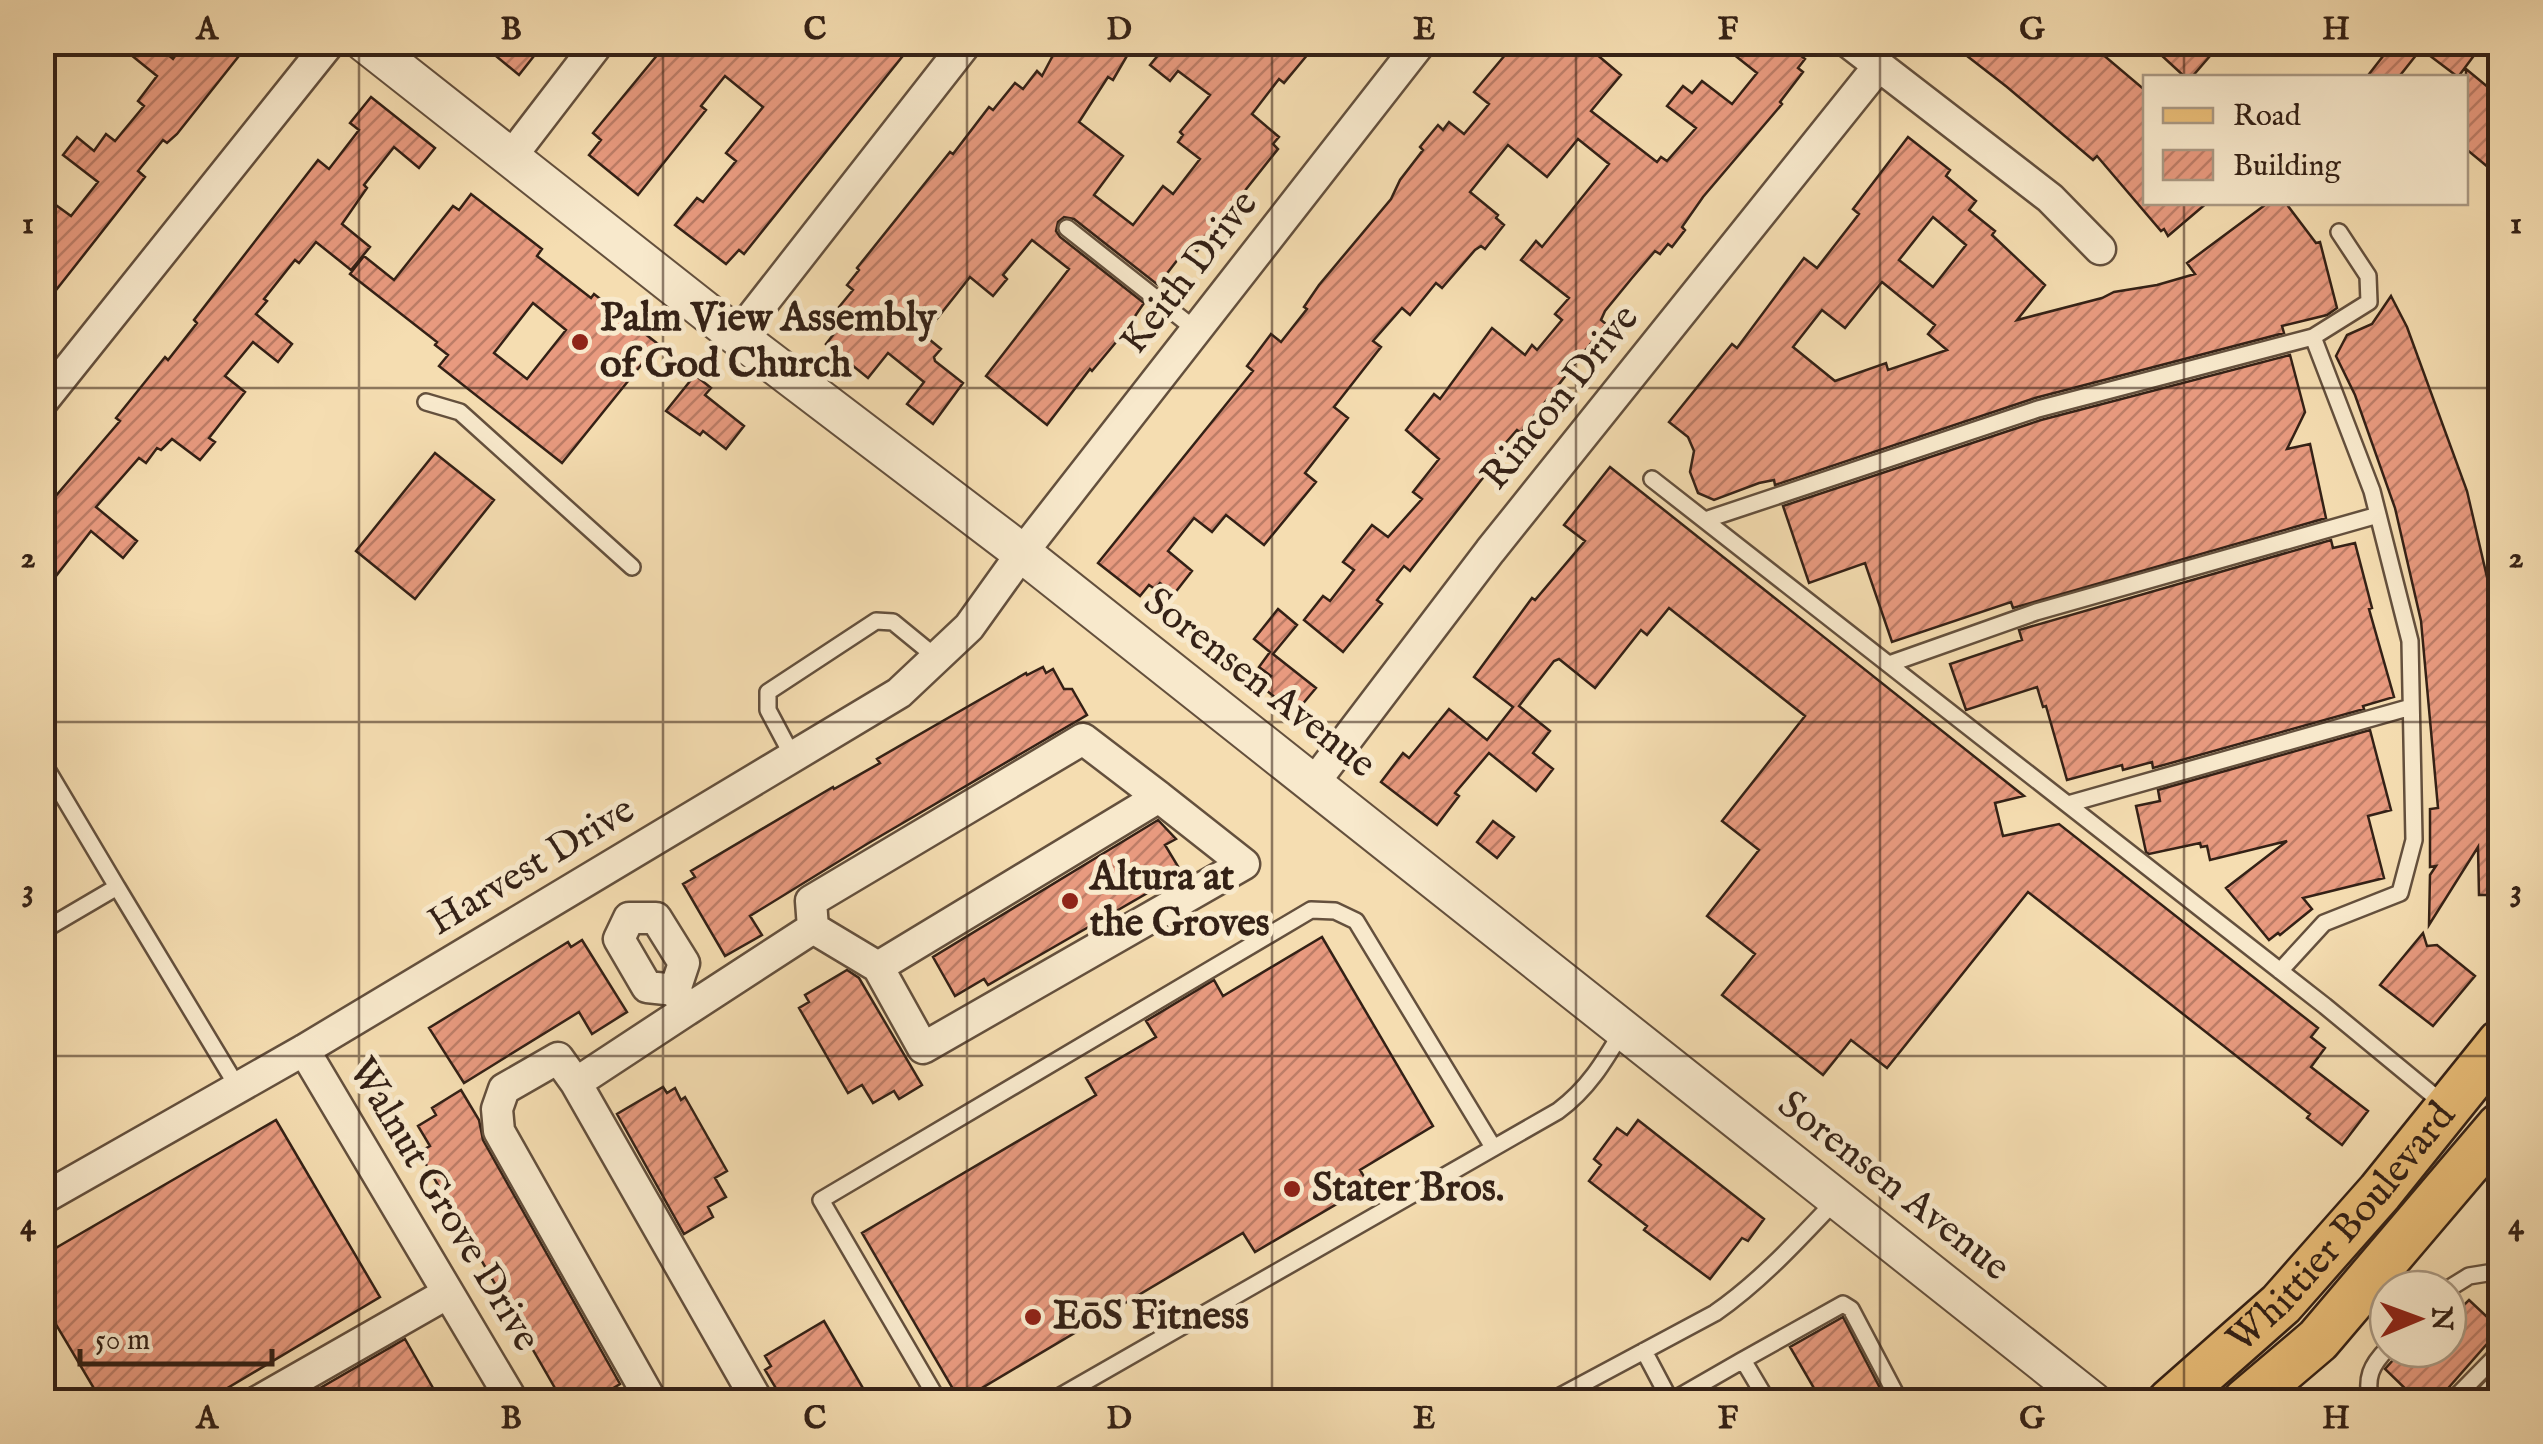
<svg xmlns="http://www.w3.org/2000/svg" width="2543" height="1444" font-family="'IM FELL English',serif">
<defs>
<pattern id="building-hatch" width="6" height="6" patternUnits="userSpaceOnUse" patternTransform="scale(2.5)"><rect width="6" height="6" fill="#e89a7f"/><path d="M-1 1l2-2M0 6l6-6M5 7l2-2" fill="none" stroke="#bd7d67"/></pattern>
</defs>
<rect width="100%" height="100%" fill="#f5ddb1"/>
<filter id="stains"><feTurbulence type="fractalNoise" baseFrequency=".002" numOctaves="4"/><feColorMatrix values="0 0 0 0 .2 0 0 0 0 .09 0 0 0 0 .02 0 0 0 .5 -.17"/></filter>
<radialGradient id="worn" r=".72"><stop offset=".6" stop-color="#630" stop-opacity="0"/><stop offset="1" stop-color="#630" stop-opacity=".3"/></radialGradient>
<path fill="url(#building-hatch)" stroke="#342116" stroke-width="2.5" fill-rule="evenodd" d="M115,42H153L173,59L185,42H250L177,134L167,143L163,140L138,171L145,177L42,308V195L71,216L98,182L63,155L77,137L94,151L106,134L115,141L144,106L138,101L157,76Z
M479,42H545L519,75Z
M668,42H811L821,51L828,42H914L744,254L739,250L726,264L675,225L697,198L703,202L736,161L726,153L763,107L725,76L701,106L706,110L638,195L589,155L601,140L593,133Z
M1060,42H1118L1131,49L1113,80L1108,77L1079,122L1123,156L1094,195L1133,225L1163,186L1173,194L1200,159L1178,142L1183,135L1180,132L1210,95L1178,71L1170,81L1150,65L1169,42H1318L1284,83L1279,79L1252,114L1279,137L1273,144L1278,149L1197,251L1189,245L1158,285L1074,219L1064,217L1058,222L1056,231L1060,237L1144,303L1122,335L1092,371L1090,369L1047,425L986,376L1069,269L1032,240L1003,275L1007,279L993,296L970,277L924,335L941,349L934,357L935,361L963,383L933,424L907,404L924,382L888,353L868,378L826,344L840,326L830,318L853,290L847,285L859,270L857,268L950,152L953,154L989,107L993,110L1015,83L1023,89L1037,71L1042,76Z
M1516,42H1582L1621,75L1591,111L1657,162L1661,157L1667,161L1696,128L1667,106L1683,86L1692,93L1702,81L1732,104L1757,73L1718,42H1784L1805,59L1798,68L1803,72L1780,102L1782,104L1703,197L1682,227L1685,230L1672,247L1668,244L1660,254L1655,251L1632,278L1605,311L1601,320L1606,324L1521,433L1517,430L1489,462L1493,465L1413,567L1410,571L1404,566L1377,600L1382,604L1343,652L1304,620L1323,596L1330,601L1354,570L1343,562L1372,525L1388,537L1422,499L1413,492L1439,459L1406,430L1434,394L1440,399L1492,328L1525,355L1532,345L1537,350L1562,320L1555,314L1569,298L1521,260L1536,241L1542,247L1609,164L1578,139L1547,177L1508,145L1470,192L1498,215L1496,218L1504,225L1485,249L1481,246L1475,250L1442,288L1436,283L1410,315L1402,308L1373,341L1381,347L1334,407L1348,418L1305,473L1316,482L1264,545L1226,515L1212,532L1194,518L1168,551L1192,571L1174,594L1160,583L1155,589L1149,585L1140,596L1098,563L1253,371L1247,366L1271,334L1281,342L1307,309L1304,307L1319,285L1391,199L1400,180L1423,150L1420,147L1438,125L1443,130L1449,122L1464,134L1489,104L1474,92Z
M1949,42H2088L2146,91V202H2208L2168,236L2164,229L2161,231L2097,156L2093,160L2007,87Z
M2147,42H2222L2191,78H2186Z
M2394,42H2484L2458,77L2421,49L2398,78H2366Z
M2466,69L2500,97V177L2466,149Z
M371,97L435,148L419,168L394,147L364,185L367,188L342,224L370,247L351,270L316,242L299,263L295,260L264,299L267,301L256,314L292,344L278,362L253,342L225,376L245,392L209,438L215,442L200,460L172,439L161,450L157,448L146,463L139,458L96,507L137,541L123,558L91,531L42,594V512L120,421L116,418L165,357L168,360L197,323L194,320L318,160L329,169L359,130L350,123Z
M1908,137L1950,170L1946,176L1976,201L1969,210L1995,231L1992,235L2045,285L2017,320L2102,298L2114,292L2157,285L2195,274L2187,263L2269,202H2285L2316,243L2320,242L2337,308L2327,315L2282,326L2284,333L2035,398L1775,485L1774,480L1759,483L1714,500L1698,493L1690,472L1694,451L1688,437L1669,422L1732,344L1737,348L1804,258L1817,268L1859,214L1853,209ZM1933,217L1966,245L1933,287L1899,260ZM1882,282L1935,325L1928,334L1947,350L1888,370L1886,363L1835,381L1793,347L1822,310L1845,328Z
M471,194L542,249L537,256L591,298L594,294L658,344L562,463L439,366L448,355L435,345L437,342L350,274L364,256L394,280L453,206L459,210ZM533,303L566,330L527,379L494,353Z
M2391,296L2407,327L2467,491L2490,590L2500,676V895H2479L2478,847L2429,925L2430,875L2436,866L2430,867V809L2438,808L2421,621L2395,508L2355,395L2336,356L2347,335L2372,324Z
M2290,355L2305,412L2287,449L2310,444L2326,518L2013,608L2011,602L1892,642L1865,563L1809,583L1783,506L2041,420Z
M695,375L711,388L705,395L744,426L726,449L703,431L700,435L666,411Z
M435,453L494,500L415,599L356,551Z
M1610,467L2024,796L1995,803L2003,836L2059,824L2318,1028L2311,1037L2325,1048L2311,1067L2368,1111L2342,1145L2307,1118L2310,1114L2028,892L1887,1068L1851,1040L1823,1075L1722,995L1755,954L1707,916L1759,850L1722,821L1805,716L1669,608L1647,635L1641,630L1595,688L1559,659L1554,661L1519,706L1550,731L1533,753L1553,769L1536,791L1489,753L1455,793L1459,796L1437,825L1381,782L1403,753L1409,758L1449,709L1487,740L1513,707L1474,677L1532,598L1535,600L1585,541L1564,525Z
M2331,540L2333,548L2355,543L2372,608L2369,609L2394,697L2363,706L2364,709L2153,768L2152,762L2123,770L2122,765L2067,780L2046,706L2043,707L2037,687L1966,710L1950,664L2022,640L2019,630Z
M1278,609L1297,625L1273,654L1316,688L1295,713L1262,687L1271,676L1259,667L1270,652L1254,639Z
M1043,667L1046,673L1053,669L1064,689H1072L1087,715L867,844L750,916L762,935L725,956L683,884L695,877L691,871L833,787L834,789L880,763L877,759L1026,673L1027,675Z
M2370,730L2391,810L2368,816L2384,878L2303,898L2312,909L2280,935L2278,933L2269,940L2226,888L2287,841L2210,860L2207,846L2201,847L2200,843L2149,854L2146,852L2136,806L2160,801L2158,790Z
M1158,820L1176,839L1165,845L1182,873L988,985L984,979L955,996L933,957Z
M1493,821L1514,837L1497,858L1477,842Z
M2423,933L2427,946L2437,945L2475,976L2433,1026L2380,985Z
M1322,937L1433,1126L1360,1170L1369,1185L1255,1252L1243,1233L960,1401L862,1233L1096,1095L1086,1078L1156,1037L1146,1021L1214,980L1223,996Z
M582,940L627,1012L592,1034L579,1012L464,1083L429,1028L568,942L571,947Z
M847,970L859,978L922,1085L899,1099L894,1091L873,1103L862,1085L848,1093L799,1008L809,1002L805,995Z
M663,1087L667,1093L675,1088L681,1100L685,1097L727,1171L715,1178L726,1197L708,1207L713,1217L684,1234L617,1114Z
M461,1090L479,1120L483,1140L620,1384L590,1402H563L419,1152L430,1146L418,1126L436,1115L432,1108Z
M276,1120L380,1297L204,1402H102L42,1301V1256Z
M1638,1120L1764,1219L1748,1241L1742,1238L1710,1279L1644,1230L1647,1226L1589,1181L1601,1165L1594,1159L1617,1128L1627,1135Z
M2469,1300L2500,1329L2436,1402H2419L2385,1369L2403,1349H2448V1315H2454Z
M1843,1317L1882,1392L1866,1402H1822L1790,1347Z
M824,1321L871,1402H784L765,1370L771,1366L765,1356Z
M405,1339L441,1402H296Z"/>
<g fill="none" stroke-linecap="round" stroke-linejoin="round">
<defs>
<path id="service" d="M1067,228L1196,330
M426,402L460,412L632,567
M1652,479L2325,1006L2445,1105
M1705,520L2038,409L2313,337L2369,302L2368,276L2339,232
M1889,664L2036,612L2378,515
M793,757L768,710V692L876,621L893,622L937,658
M42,761L117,887
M2068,804L2411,707
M42,931L117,887L237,1086
M2280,971L2324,923L2400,893L2414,840L2410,641L2372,491L2313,337
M42,1120L43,1122
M2448,1289L2469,1276L2500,1271
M1644,1351L1671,1402
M1743,1360L1843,1304L1851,1309L1900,1402
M939,1402L821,1200L1311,910L1335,911L1356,921L1493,1147
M1050,1402L1558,1111C1588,1089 1604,1062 1623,1030
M1549,1402L1715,1313C1761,1281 1798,1240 1836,1200
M1670,1402L1743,1360L1768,1402
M2371,1402C2365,1378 2371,1365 2388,1348
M2451,1402L2500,1352
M2477,1402L2500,1378"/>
<path id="minor" d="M1848,42L2050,198L2100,249
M510,158L599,42
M737,336L967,42
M42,402L330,42
M1313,784L1490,551L1878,67
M629,918H656L684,963L675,990L687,1010L576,1083L758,1402
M629,918L619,939L647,987L675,990
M878,967L923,1048L1244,864L1159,797
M687,1010L813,928L878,967L1159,797L1083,739L811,901L813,928
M304,1050L513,1402
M576,1083L558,1058L504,1089L497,1109L499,1131L652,1402
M42,1199L304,1050L899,693L969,627L1022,553L1421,42
M257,1402L448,1293"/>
<path id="tertiary" d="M364,42L737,336L1022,553L2093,1402"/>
<g id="primary">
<path id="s1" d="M2170,1402L2281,1304L2380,1192L2500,1043"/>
<path d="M2245,1402L2318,1340L2500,1126"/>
</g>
</defs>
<use href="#service" stroke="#64503d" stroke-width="20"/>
<use href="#minor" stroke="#64503d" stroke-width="35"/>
<use href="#tertiary" stroke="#64503d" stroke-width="42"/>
<use href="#primary" stroke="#342116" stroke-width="50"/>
<use href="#service" stroke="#f8e9cc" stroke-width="15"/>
<use href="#minor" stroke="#f8e9cc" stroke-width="30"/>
<use href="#tertiary" stroke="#f8e9cc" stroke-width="38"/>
<use href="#primary" stroke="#eabe78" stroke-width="45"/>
</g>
<path fill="none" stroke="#342116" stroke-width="2.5" stroke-opacity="0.55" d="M359,42V1402M663,42V1402M967,42V1402M1272,42V1402M1576,42V1402M1880,42V1402M2184,42V78M2184,202V1402M42,388H2500M42,722H2500M42,1056H2500"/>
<g fill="#8f2418" stroke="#f8e9cc" stroke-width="4">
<circle cx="580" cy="342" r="10"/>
<circle cx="1070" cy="901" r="10"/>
<circle cx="1292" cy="1189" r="10"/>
<circle cx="1033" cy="1317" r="10"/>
</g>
<g text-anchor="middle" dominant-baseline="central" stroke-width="10" stroke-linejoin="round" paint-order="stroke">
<g font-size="40" fill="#342116" stroke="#f8e9cc">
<text transform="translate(1190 273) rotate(-52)">Keith Drive</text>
<text transform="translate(1561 398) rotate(-51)">Rincon Drive</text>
<text transform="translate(1259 684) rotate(38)">Sorensen Avenue</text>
<text transform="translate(532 867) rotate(-31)">Harvest Drive</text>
<text transform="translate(1893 1187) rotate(38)">Sorensen Avenue</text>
<text transform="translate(443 1205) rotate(59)">Walnut Grove Drive</text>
<text stroke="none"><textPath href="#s1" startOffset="245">Whittier Boulevard</textPath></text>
</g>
<g font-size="40" font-weight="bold" fill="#342116" stroke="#f8e9cc" text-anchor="start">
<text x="600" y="319">Palm View Assembly<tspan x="600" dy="46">of God Church</tspan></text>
<text x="1090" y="878">Altura at<tspan x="1090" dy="46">the Groves</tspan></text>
<text x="1312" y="1189">Stater Bros.</text>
<text x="1053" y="1317">EōS Fitness</text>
</g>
</g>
<rect width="2543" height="1444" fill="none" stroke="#f5ddb1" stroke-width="110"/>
<rect x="2143" y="75" width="325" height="130" fill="#f8e9cc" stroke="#aa9983" stroke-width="2.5"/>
<rect x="2163" y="108" width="50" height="15" fill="#eabe78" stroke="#aa9983" stroke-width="2.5"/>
<text x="2233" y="125" font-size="30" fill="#342116">Road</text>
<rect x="2163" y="150" width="50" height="30" fill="url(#building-hatch)" stroke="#aa9983" stroke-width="2.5"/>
<text x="2233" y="175" font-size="30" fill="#342116">Building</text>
<g transform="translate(2418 1319) rotate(89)"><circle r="48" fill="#f8e9cc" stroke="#aa9983" stroke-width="2.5"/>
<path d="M0-8L18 38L0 25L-18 38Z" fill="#8f2418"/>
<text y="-15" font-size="28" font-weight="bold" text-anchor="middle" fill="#342116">N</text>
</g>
<path d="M80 1349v15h192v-15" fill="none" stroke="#342116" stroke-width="5"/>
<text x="95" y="1349" font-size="30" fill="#342116" stroke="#f8e9cc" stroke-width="8" paint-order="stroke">50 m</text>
<rect x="55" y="55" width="2433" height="1334" fill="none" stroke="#342116" stroke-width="4"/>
<g font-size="32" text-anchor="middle" font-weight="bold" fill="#342116">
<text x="207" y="39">A</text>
<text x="511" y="39">B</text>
<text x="815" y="39">C</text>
<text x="1119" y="39">D</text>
<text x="1424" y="39">E</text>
<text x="1728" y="39">F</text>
<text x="2032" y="39">G</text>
<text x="2336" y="39">H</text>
<text x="28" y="233">1</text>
<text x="2516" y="233">1</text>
<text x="28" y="567">2</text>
<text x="2516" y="567">2</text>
<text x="28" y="900">3</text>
<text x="2516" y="900">3</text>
<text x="28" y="1234">4</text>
<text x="2516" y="1234">4</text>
<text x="207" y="1428">A</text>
<text x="511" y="1428">B</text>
<text x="815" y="1428">C</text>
<text x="1119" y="1428">D</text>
<text x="1424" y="1428">E</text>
<text x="1728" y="1428">F</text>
<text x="2032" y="1428">G</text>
<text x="2336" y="1428">H</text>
</g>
<rect width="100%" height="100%" filter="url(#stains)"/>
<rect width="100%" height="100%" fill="url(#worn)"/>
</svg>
